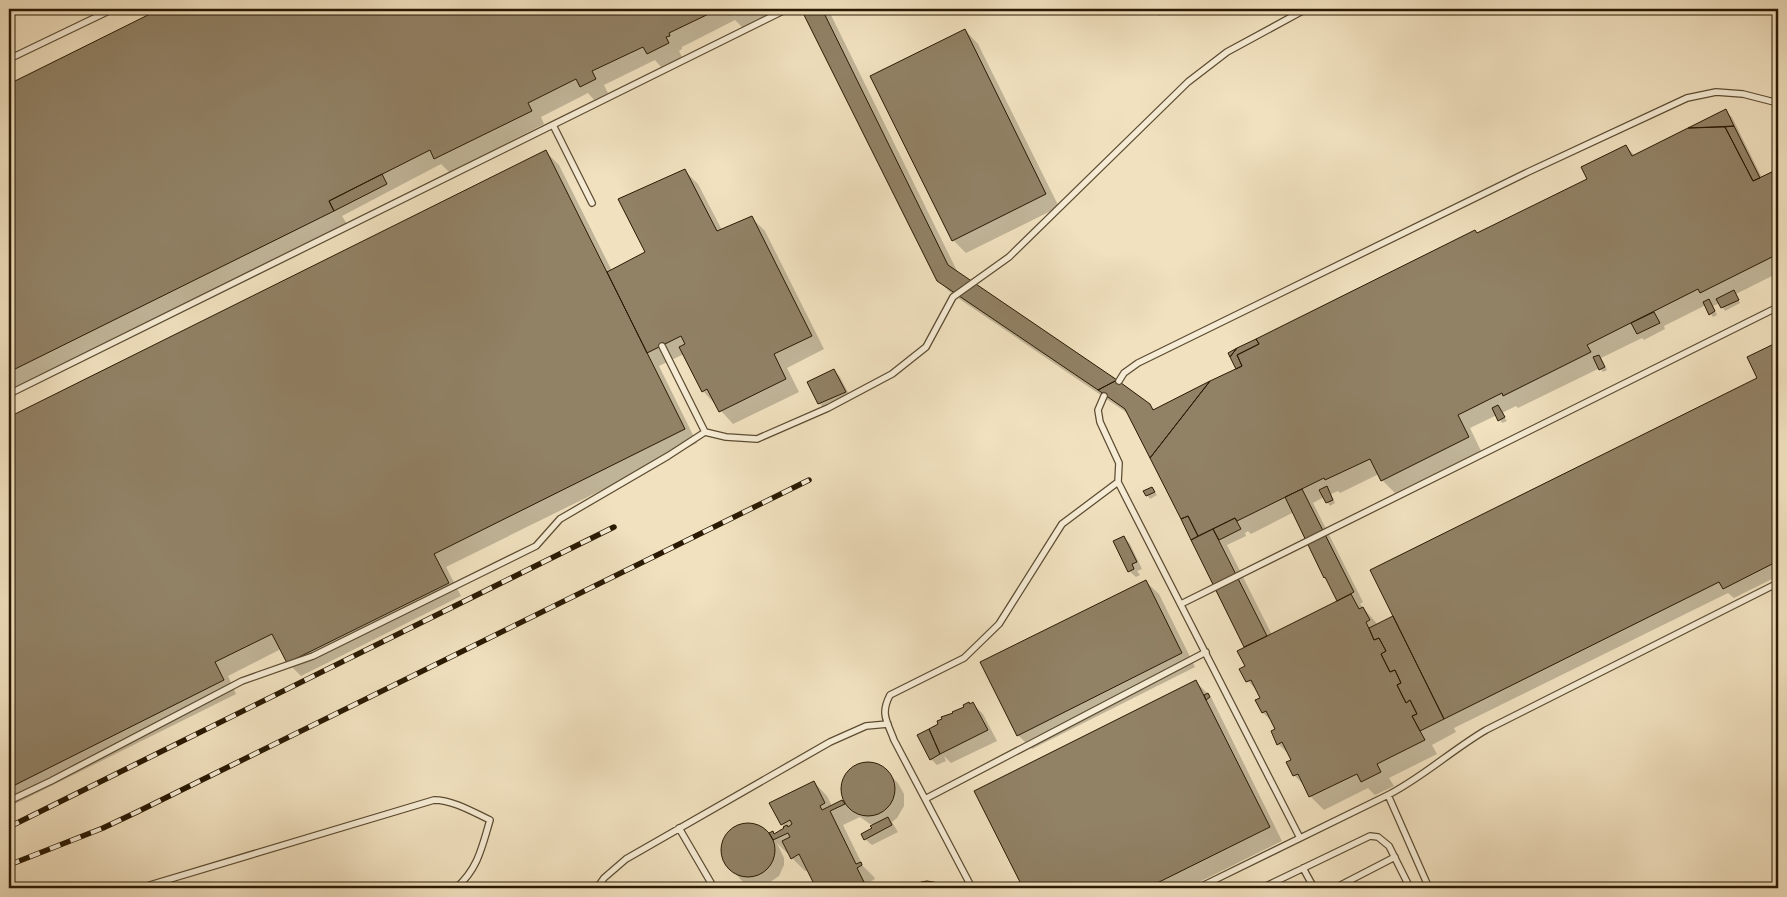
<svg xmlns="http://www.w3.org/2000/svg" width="1787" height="897" font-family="'IM FELL French Canon',serif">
<rect width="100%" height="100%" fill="#f1e1bf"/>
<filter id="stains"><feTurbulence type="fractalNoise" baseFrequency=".004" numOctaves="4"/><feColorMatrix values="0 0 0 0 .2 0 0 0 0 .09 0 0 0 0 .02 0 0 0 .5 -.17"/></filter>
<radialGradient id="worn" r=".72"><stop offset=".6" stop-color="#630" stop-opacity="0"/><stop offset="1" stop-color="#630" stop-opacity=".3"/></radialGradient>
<path fill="#0003" fill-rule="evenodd" d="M163,9H772L774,13L743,28L735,20L682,47V49L679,51L682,57L661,67L655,60L604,85L608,93L594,100L588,93L541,117L544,124L449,172L441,164L342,216L347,224L9,391V85Z
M802,9H828L958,273L1149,405L1155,410L1238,369L1230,354L1588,179L1626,146L1635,156L1725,111L1732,117L1762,178L1778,170V273L1736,294L1740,303L1725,311L1720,303L1713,306L1717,315L1713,317L1706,305L1664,326L1665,329L1644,340L1642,338L1601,358L1607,370L1603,372L1600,368L1518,408L1516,406L1502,413L1507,421L1502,423L1497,415L1470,428L1481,451L1395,493L1382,480L1379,474L1340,493L1338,491L1331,494L1335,503L1330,506L1324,497L1313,503L1363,602L1360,604L1378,625L1395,617L1759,378L1749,358L1778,343V576L1734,598L1728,593L1454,728L1456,732L1432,745L1437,754L1389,778L1394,786L1375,795L1368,788L1324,810L1310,796L1306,787L1294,775L1292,760L1290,755L1278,744L1277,729L1275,724L1263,713L1257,701L1262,698L1258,692L1248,681L1246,648L1130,415L952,294L938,280ZM1294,512L1339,601L1272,635L1227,545L1246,536L1245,533L1248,531L1251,534Z
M1157,9H1173L1159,16L1154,10Z
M965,30L978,44L1059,207L966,253L953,240Z
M546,152L559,165L612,271L647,253L685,171L698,184L722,230L751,217L765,231L824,349L787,368L799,392L733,424L703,391L684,354L659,366L697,443L446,567L461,596L301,676L288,663L281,649L228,676L236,694L9,807V418Z
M834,370L840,377L851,398L825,409L819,403Z
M1152,488L1157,495L1150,499L1145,492Z
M1124,537L1130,544L1142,569L1137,571L1140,575L1136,577L1129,571Z
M1145,581L1159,594L1195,667L1032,749L1018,735Z
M1195,681L1211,697L1282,841L1187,888H1024L976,791Z
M973,704L983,714L997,741L951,763L944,756L946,761L937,765L931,759L940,725Z
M866,763L877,765L887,772L898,783L904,794V806L897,818L892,822L898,832L872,845L865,839L875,825L870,824L860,817L843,825L863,866L874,877L875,879L870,882L873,888H818L808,870L805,871L792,858L789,852L787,853L777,843L784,858V865L779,876L766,885L758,886L743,882L725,862L722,853L723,843L728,834L735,827L744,824L755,825L769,834L773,832L775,835L786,829L782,824L814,782L827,796L832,806L844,800L843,788L846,775L850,771Z"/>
<path fill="#918165" stroke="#2a1a03" d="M160,9H719L669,33L670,36L666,37L669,43L647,54L643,47L592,71L596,79L580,87L576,79L528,103L532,111L434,159L430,150L329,201L334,211L9,372V84Z
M725,9H743L729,15Z
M801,9H822L948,265L1117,380L1098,390L937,281Z
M965,29L1046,194L952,241L870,76Z
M1726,109L1734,126L1688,128Z
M1734,126L1760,178L1753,181L1725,127Z
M1725,127L1753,181L1778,169V254L1700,293L1698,289L1587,345L1591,352L1503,396L1502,393L1458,415L1469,437L1381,481L1370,459L1325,480L1324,478L1237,521L1235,518L1198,536L1188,516L1181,519L1150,458L1210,381L1242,366L1237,355L1259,344L1256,339L1475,230L1477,233L1587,179L1581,167L1626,145L1632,156L1688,128Z
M546,150L685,429L434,554L449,583L287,663L272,634L215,662L224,680L9,788V417Z
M685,169L717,231L752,216L812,336L774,354L786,379L719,412L707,389L702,392L679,347L685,344L681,336L647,353L607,272L645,252L618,199Z
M382,174L387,184L334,211L329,201Z
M1734,290L1739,300L1721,308L1716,299Z
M1709,299L1715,311L1709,315L1703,302Z
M1654,312L1660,323L1637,334L1631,323Z
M1256,339L1259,344L1237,355L1242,366L1236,369L1230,357L1237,348Z
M1778,342V561L1723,589L1719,582L1444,719L1370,570L1757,378L1747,357Z
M1237,348L1233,353L1230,357L1228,353Z
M1599,355L1605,367L1599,370L1593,357Z
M834,369L846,392L818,404L807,382Z
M1117,380L1150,404L1153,410L1210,381L1150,458L1125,409L1098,390Z
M1498,405L1505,417L1498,421L1492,408Z
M1327,486L1333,500L1326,503L1319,490Z
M1152,487L1155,492L1146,496L1143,491Z
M1302,489L1354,592L1337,601L1325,577L1324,578L1285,497Z
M1188,516L1198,536L1191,540L1181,519Z
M1235,518L1241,529L1219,540L1213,529Z
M1213,529L1267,636L1244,647L1191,540Z
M1124,536L1137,562L1132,564L1134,569L1128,572L1113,541Z
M1146,580L1182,653L1017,736L980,662Z
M1351,594L1359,609L1363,607L1370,620L1366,622L1374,640L1379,638L1386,651L1381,654L1390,672L1395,670L1401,683L1397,685L1406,703L1410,700L1417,714L1412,716L1425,740L1377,764L1381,772L1361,782L1357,774L1309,797L1298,774L1293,776L1286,762L1291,760L1282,742L1277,745L1271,731L1275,729L1266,711L1262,713L1255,700L1260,698L1251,680L1246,682L1239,669L1245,666L1237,651Z
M1393,616L1444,719L1420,731L1412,716L1417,714L1410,700L1406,703L1397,685L1401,683L1395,670L1390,672L1381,654L1386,651L1379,638L1374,640L1369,628Z
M1196,680L1270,827L1147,888H1023L974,791Z
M1208,693L1210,697L1206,700L1204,695Z
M969,702L970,704L973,702L988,730L940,754L929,729L938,724L937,721L942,719L941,717L953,713L952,712L964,707L963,705Z
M929,729L940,754L930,760L917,735Z
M841 789a27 27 0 1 1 54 0a27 27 0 1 1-54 0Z
M814,781L825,803L820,806L822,810L842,800L845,804L830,811L856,864L861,862L862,865L857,868L867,888H816L799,854L791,859L782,841L790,837L788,833L773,840L769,833L773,831L774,834L784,828L783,827L787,825L788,827L792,824L790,820L781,825L769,803Z
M888,817L892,825L864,840L861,834L872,828L870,826Z
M721 850a27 27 0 1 1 54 0a27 27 0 1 1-54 0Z
M927,881L939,883L946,888H911L921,882Z"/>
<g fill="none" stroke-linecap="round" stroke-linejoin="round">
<defs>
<path id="lane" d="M9,59L113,9
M553,125L592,203
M662,346L705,432
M1119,381L1124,373L1138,363L1528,172L1687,98L1716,92L1743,94L1778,103
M9,394L787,9
M1104,396L1098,410L1100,422L1119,463L1118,482L1300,838
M1181,604L1778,307
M1388,795L1429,888
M925,799L1206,652
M9,801L51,781L242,681L313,656L536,546L560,519L668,456L705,432L726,437L757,439L828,408L892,374L926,347L953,297L1009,257L1188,82L1227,52L1306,9
M679,828L714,888
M1303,868L1314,888
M140,888L434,800C453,800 473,812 490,820C482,847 478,869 456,888
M597,888L604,878L626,859L830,742L866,726L888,724
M972,888L894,740C887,721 880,714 890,695L964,658L999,624L1062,524L1118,482
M1198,888L1388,795C1423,777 1452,750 1486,730L1778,583
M1262,888L1370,836L1378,837L1389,846L1410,888
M1335,888L1395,857"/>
</defs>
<use href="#lane" stroke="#5c4c32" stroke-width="8"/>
<use href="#lane" stroke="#f6ecd5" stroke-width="5.5"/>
<defs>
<path id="rail" d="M9,827L614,527
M9,865L103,828L137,812L809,480"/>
</defs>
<use href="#rail" stroke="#2a1a03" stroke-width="5.5"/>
<use href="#rail" stroke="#f6ecd5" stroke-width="4" stroke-dasharray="11" stroke-linecap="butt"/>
</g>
<rect width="1787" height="897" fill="none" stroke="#f1e1bf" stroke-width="30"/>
<rect x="10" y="10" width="1767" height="877" fill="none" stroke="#2a1a03" stroke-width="2.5"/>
<rect x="15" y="15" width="1757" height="867" fill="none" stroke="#2a1a03"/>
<rect width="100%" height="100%" filter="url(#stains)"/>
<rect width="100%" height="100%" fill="url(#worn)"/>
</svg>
